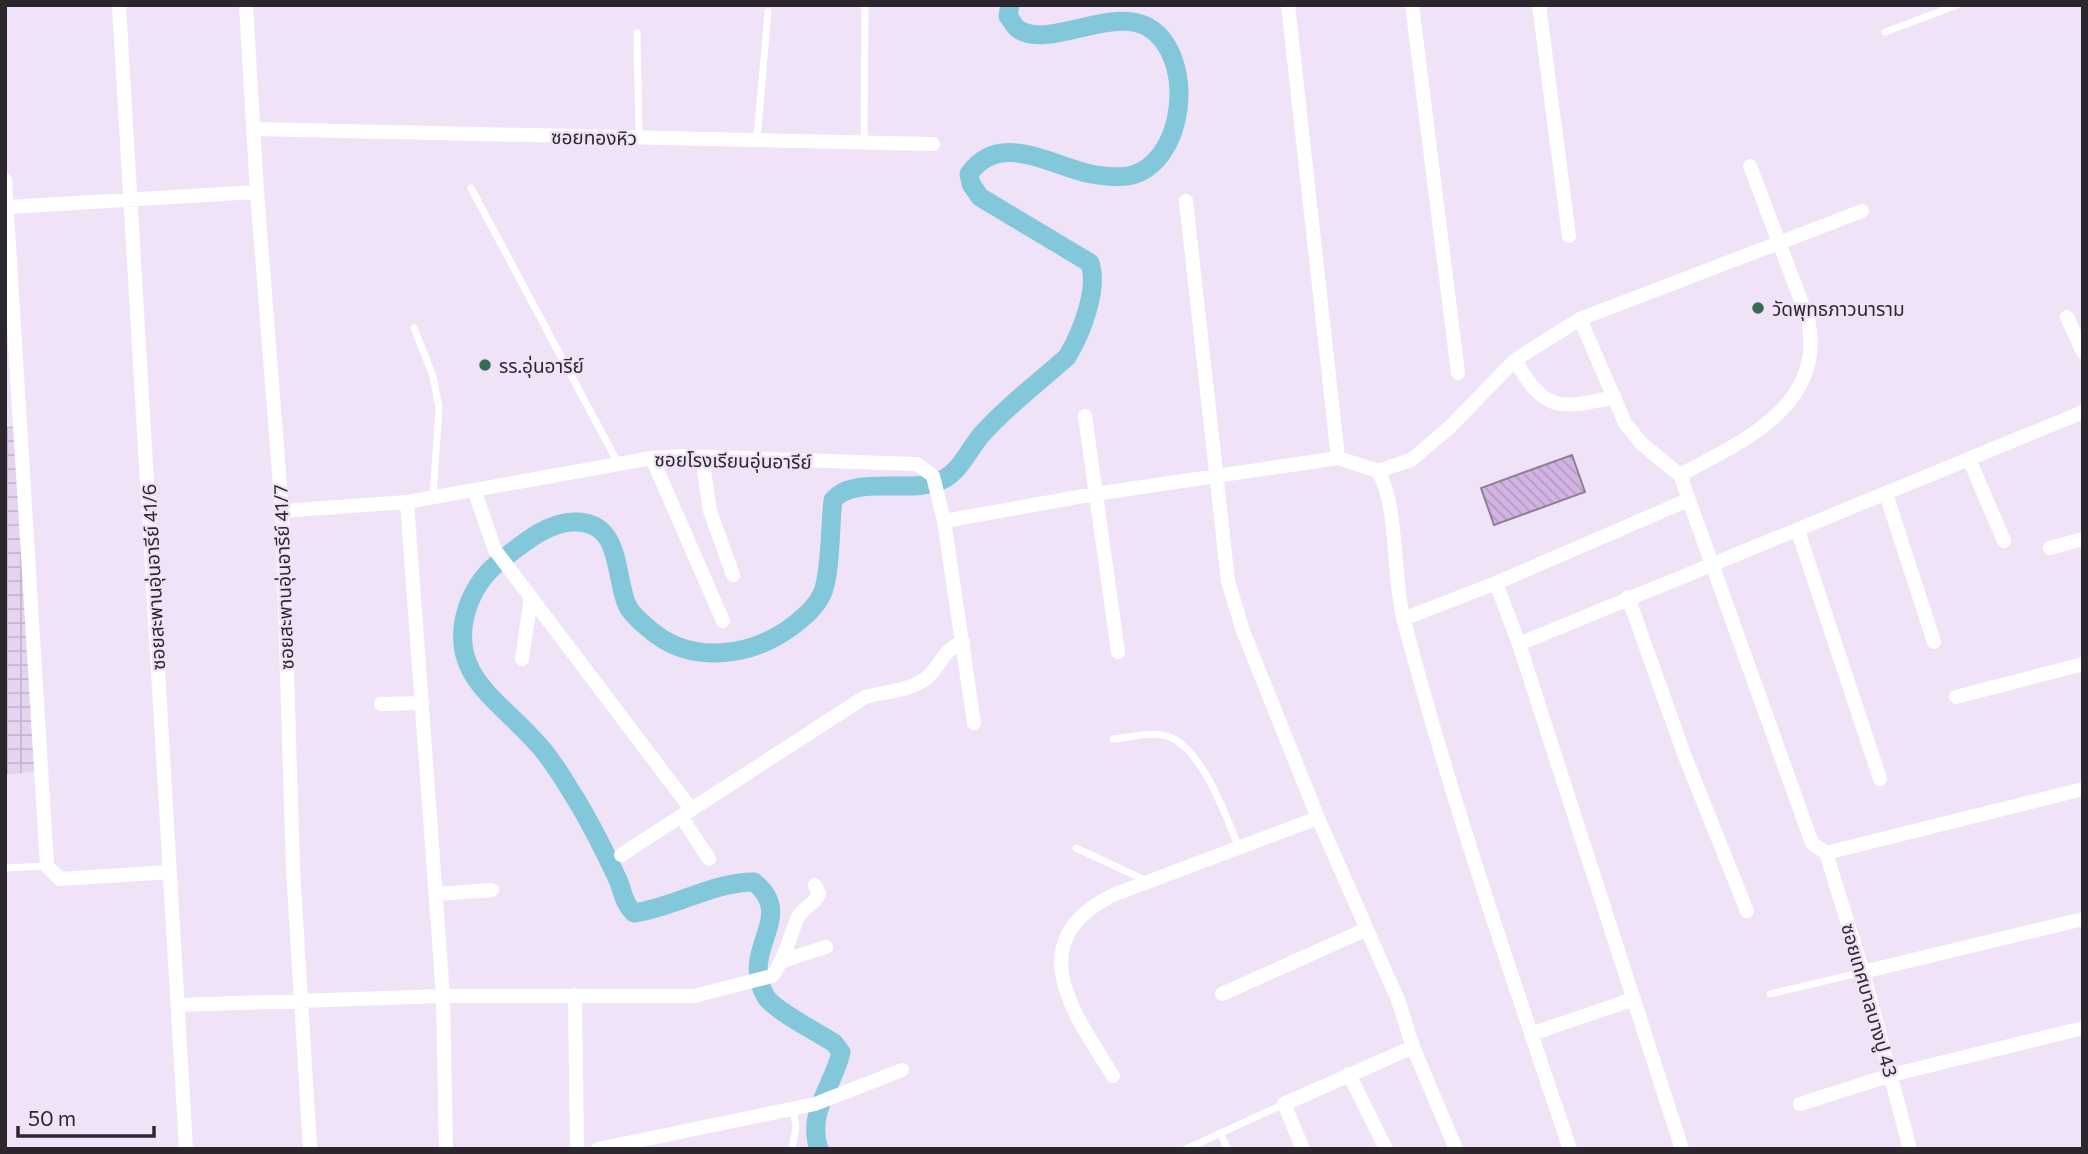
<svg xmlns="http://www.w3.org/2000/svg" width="2088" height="1154" font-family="Commissioner,'Noto Sans Thai',sans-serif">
<defs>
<pattern id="industrial-grid" width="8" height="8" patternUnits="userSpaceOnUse" patternTransform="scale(1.75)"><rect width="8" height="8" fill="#e5d4ef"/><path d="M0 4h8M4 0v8" fill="none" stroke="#c5b6cd"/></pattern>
<pattern id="building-back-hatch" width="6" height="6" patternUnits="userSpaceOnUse" patternTransform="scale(1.75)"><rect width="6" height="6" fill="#d2b3e3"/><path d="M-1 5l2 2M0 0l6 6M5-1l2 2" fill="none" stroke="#b49ac3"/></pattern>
</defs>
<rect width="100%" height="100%" fill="#f0e3f8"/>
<path fill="url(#industrial-grid)" d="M19,426L40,771L5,775V427Z"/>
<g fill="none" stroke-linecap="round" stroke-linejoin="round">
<path stroke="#83c8da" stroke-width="19" d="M819,1149C806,1113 834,1085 841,1052L834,1043C819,1033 775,1011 766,997C738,948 798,918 754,882C713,882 675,907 634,913C624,904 623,892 618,880C605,852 590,822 574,796C562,777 550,756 534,740C497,699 447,673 467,609C473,590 483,575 499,562C520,546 545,523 573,522C622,520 614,574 627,605C631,614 641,622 648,628C690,666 752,657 794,625C805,616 816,607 822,594C831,575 830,523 833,500C853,475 909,494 940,481C961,472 969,448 983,433C1008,405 1039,382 1067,357C1081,334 1099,289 1090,263L980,197L971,184L969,174C1000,130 1051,166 1091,174C1103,176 1116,178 1128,176C1186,165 1197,56 1148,27C1111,6 1048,50 1018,29C1014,27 1011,19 1008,16L1010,5"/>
</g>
<path fill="url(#building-back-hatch)" stroke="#8c8093" stroke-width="2" d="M1572,455L1585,492L1494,525L1481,488Z"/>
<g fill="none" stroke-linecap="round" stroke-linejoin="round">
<path stroke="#fff" stroke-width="7" d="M1943,6L1944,10L1957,5
M1885,32L1944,10
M637,33L639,137
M757,139L768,12
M864,142L865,5
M471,188L618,463
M414,328L433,376L439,408L433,497
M1113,739C1128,738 1147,732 1162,735C1201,741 1225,816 1239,847
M1076,848L1147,881
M5,868L46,866
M1770,994L1863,972
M1220,1133L1228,1149
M792,1149L796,1127L793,1109
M1186,1149L1284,1104"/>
<path stroke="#fff" stroke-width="14" d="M119,5L186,1149
M246,5L257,192L282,511L293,869L310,1149
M1288,5L1338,458
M1412,5L1458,373
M1539,5L1569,236
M254,129L933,144
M5,180L47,866L60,879L170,872
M1186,201L1228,581L1243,631L1318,818L1398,1000L1413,1047L1456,1149
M9,207L257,192
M2067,317L2083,352
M1580,319L1625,423L1642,444L1680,475L1812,843L1826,853L2083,789
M1515,360C1545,413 1560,409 1615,397
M1085,416L1118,652
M702,457L710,511L733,575
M652,458L723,621
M1969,459L2004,541
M1378,471L1411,460L1450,427L1515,360L1580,319L1862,211
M1680,475C1741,442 1827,406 1808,319L1750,166
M474,490L495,550L691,809
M1886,494L1934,642
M407,502L443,996L446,1149
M282,511L407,502L652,458L681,456L917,464L933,476L944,521L974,723
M944,521L1095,494L1338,458L1378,471C1399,507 1392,577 1404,621C1451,800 1511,974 1570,1149
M1798,531L1880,779
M2050,548L2083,539
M1496,583L1519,644L1682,1149
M1628,597L1684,754L1747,911
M1403,619L1496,583L1688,500
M1519,644L2083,412
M522,659L531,597
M1956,697L2083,664
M381,704L422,703
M681,816L709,859
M1826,853L1863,972L1910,1149
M621,855L865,697C884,692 907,691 924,680C940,669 942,649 963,642
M437,894L492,890
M782,961L826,947
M1863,972L2083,919
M1222,994L1367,929
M575,995L577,1149
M179,1005L443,996H694L772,976C785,959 789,939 797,919C802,908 814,905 819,894L815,885
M1531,1034L1634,999
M1349,1074L1386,1149
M1113,1076C1074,1013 1019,942 1113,895L1318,818
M1800,1104L1891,1075L2083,1028
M598,1149L815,1104L902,1070
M1303,1149L1284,1104L1413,1047"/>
</g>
<g fill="#346b51" stroke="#f0e3f8" stroke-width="2.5">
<circle cx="1758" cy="308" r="7"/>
<circle cx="485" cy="365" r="7"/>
</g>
<g text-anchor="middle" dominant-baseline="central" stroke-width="5" stroke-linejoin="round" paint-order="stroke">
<g font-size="19" fill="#2c272f" stroke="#f0e3f8">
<text transform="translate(594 137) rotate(1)">ซอยทองหิว</text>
<text transform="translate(733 460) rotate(1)">ซอยโรงเรียนอุ่นอารีย์</text>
<text transform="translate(153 577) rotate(-93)">ซอยสะพานอุ่นอารีย์ 41/6</text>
<text transform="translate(283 577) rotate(-92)">ซอยสะพานอุ่นอารีย์ 41/7</text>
<text transform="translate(1870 1000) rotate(74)">ซอยเทศบาลบางปู 43</text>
</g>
<g font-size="19" fill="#2c272f" stroke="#f0e3f8" text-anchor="start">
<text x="1772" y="308">วัดพุทธภาวนาราม</text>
<text x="499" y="365">รร.อุ่นอารีย์</text>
</g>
</g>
<rect width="2088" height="1154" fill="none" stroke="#2c272f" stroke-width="14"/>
<path d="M18 1126v10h136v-10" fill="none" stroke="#2c272f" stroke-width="3.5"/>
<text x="28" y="1126" font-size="21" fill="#2c272f" stroke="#f0e3f8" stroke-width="5" paint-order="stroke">50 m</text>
</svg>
